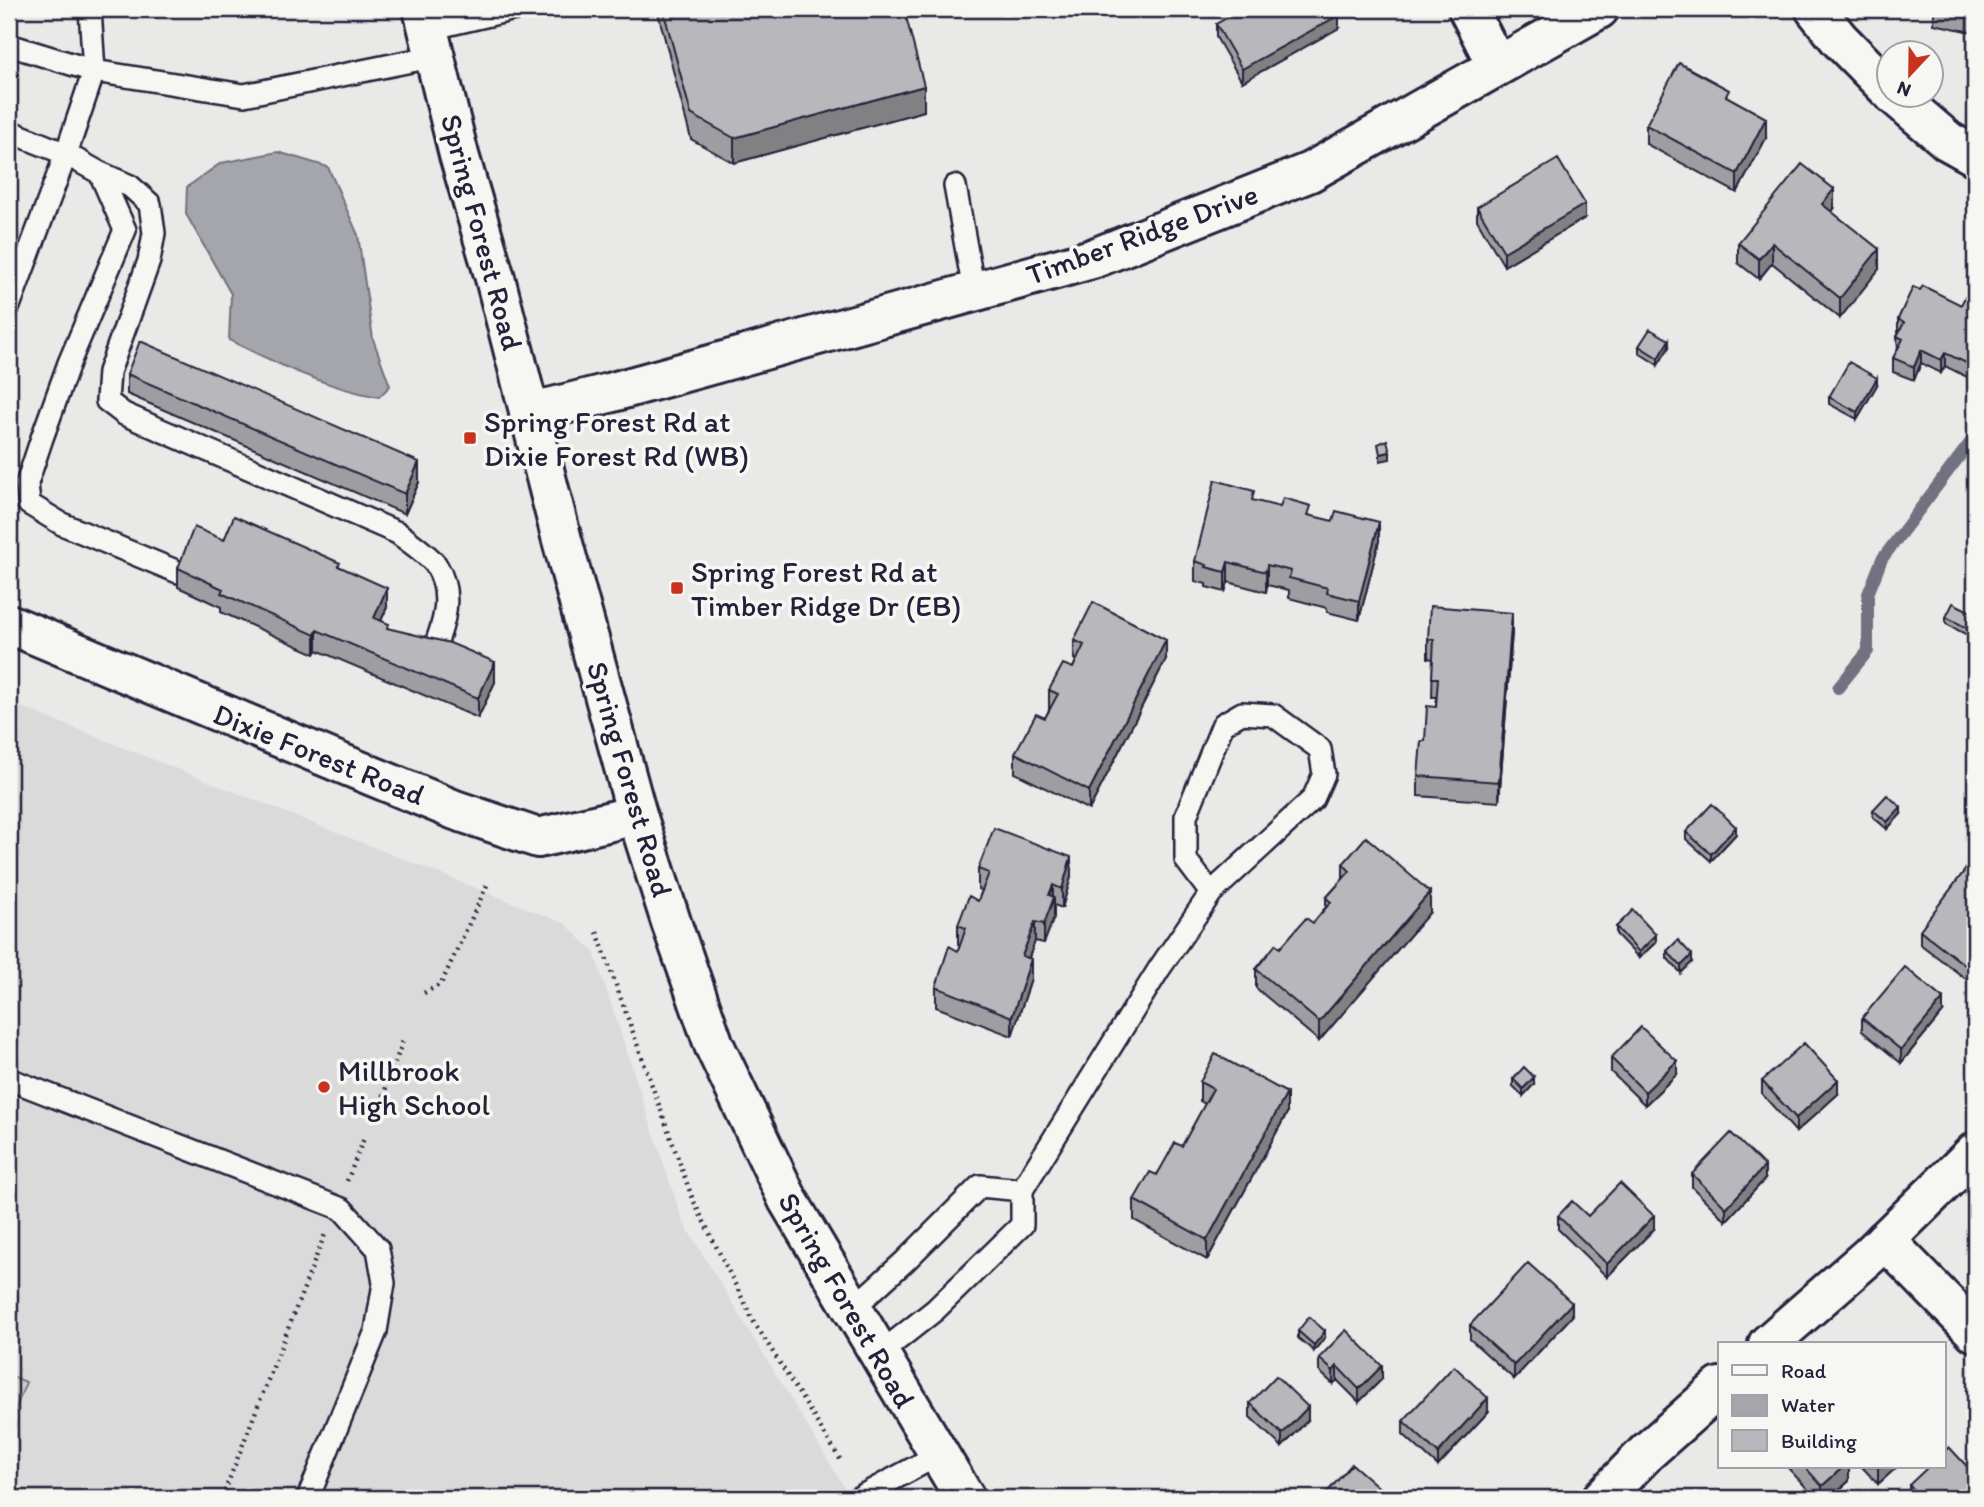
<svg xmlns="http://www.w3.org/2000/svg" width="1984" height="1507" font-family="Itim,sans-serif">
<rect width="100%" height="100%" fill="#e9e9e7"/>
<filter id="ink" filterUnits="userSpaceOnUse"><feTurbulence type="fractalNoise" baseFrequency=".0143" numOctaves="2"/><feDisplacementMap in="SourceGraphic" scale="14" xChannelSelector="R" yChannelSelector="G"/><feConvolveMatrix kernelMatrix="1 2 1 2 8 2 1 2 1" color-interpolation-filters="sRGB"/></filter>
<g filter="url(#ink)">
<path fill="#dadada" d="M9,702L566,924L594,952L683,1222L851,1498H9Z"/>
<path fill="#ccccce" stroke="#777784" stroke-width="2" d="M9,1375L26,1382L9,1426Z"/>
<path fill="#a5a5ac" stroke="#71717f" stroke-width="2" d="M278,152L328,167L358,235L373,339L390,386L379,397C326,388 276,363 229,340L231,294L186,214L187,187L221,163Z"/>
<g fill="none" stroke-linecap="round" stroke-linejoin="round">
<path stroke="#71717f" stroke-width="12" d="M1838,688L1868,651V594L1882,559L1975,436"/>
<defs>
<path id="service" d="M429,29L515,9
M9,45L94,71L244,95L436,56
M9,131L66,154L100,173L130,186L150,204L154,233L149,261L109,372L107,401L124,414L398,533C408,541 429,555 436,565C454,594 444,625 432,654
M100,173L125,230L69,363L42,438L27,483L29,504L62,524L178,572
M955,186L974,291
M9,306L66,154L94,71L90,9
M9,1079L342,1209L378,1249L384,1283L376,1331L308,1498
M851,1310L905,1261L980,1186L1022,1190
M878,1355L935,1310L1022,1225V1190L1159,969L1211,893L1313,799L1324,774L1320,749L1273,715L1242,713L1223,724L1186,816V860L1211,893
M858,1498L938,1455"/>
<path id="minor" d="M1468,9L1497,66
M1815,9L1839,39L1890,91
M1893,94L1948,141L1975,156
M529,413L609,393L1092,259L1310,172L1599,9
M1885,1240L1975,1332"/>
<path id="tertiary" d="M9,624L343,764L455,810L538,838L637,815
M1768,1344L1870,1255L1975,1152
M1602,1498L1647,1452L1720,1387"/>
<path id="secondary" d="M423,9L459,155L495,278L562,540L637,815L671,922L714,1045L788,1200L965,1498"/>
</defs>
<use href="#service" stroke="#22223b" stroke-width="26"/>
<use href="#minor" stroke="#22223b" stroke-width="44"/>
<use href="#tertiary" stroke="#22223b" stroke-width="44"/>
<use href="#secondary" stroke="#22223b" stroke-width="44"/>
<path stroke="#22223b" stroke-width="4.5" stroke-dasharray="2 5" stroke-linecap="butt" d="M597,932L693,1200L754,1322L840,1459
M424,993L441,984L488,883
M383,1096L404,1038
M347,1181L365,1136
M222,1498L325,1234"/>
<use href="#service" stroke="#f6f6f2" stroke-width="21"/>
<use href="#minor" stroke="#f6f6f2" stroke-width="38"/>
<use href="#tertiary" stroke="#f6f6f2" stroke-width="38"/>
<use href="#secondary" stroke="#f6f6f2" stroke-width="38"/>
</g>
<path fill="#9e9ea2" stroke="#22223b" stroke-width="2" d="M657,9H904L924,111L734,163L691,139Z
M1934,9H1975V33L1934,24Z
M1216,24L1339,28L1242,82L1216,37Z
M1646,125L1766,138L1737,193L1646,144Z
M1477,207L1585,218L1504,266L1477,220Z
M1834,209L1832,212L1879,269L1840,318L1772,263L1759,279L1738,263V243Z
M1975,302V381L1945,366L1941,373L1921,363L1914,380L1893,372V358L1898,350L1897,336L1899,333L1898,332V319Z
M1639,346L1669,347L1658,365L1639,353Z
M127,374L419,482L405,514L127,394Z
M1877,385L1857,419L1829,404V397Z
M1254,501L1311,516L1379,541L1359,620L1327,612V608L1289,598V590L1267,585L1266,592L1228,582L1225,592L1206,587V584L1195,581V561Z
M224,540L340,567L387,607L381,621L389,629L495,682L478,718L317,650L315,654L221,612V607L178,587V568Z
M1946,617L1975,620L1967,635L1946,624Z
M1512,632L1499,802L1418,796V776L1425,741L1436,707V697H1432L1433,659L1428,658V639Z
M1074,640L1166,659L1089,810L1015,773V753L1045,718L1049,710V690L1073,668L1076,661L1074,659Z
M1873,810L1901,814L1887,829L1873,817Z
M1686,832L1736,834L1711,861L1686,839Z
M1972,861L1970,982L1920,944V930Z
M1343,864L1430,912L1319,1041L1256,988V969L1313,923L1326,907V898L1343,879Z
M978,869L1071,877L1062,908L1054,905V917L1044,943L1035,941L1029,958L1031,979L1012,1036L936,1007V987L958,951L960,945L958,944V925L978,901L982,890L978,889Z
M1616,927L1656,942L1639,958L1616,934Z
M1667,951L1692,962L1681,973L1667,958Z
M1943,1012L1901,1063L1862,1031V1018Z
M1611,1058L1677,1074L1645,1105L1611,1072Z
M1513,1079L1534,1084L1523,1096L1513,1086Z
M1762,1081L1838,1094L1796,1132L1762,1094Z
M1200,1082L1287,1113L1207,1260L1134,1220V1200L1182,1146L1205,1104L1200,1101Z
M1692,1174L1765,1179L1726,1221L1692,1187Z
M1558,1216H1588L1654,1229L1607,1277L1558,1229Z
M1572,1316L1514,1379L1470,1339V1325Z
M1298,1331L1325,1337L1314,1351L1298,1338Z
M1319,1358L1382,1379L1359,1402L1337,1380L1333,1384L1319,1371Z
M1250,1403L1308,1420L1282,1447L1250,1417Z
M1488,1412L1438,1466L1403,1434V1421Z
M1787,1467H1849V1481L1830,1498H1816Z
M1862,1467H1897L1878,1484Z
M1909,1485L1975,1498H1909Z"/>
<path fill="#818184" stroke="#22223b" stroke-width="2" d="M1339,15V28L1242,82V69Z
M924,86V111L734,163V138Z
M1766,118V138L1737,193V174Z
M1834,189V209L1822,223V204Z
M1585,204V218L1504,266V252Z
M1772,243V263L1759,279V259Z
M1879,249V269L1840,318V298Z
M1669,340V347L1658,365V358Z
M1921,350V363L1914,380V367Z
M1945,353V366L1941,373V360Z
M1877,378V385L1857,419V412Z
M1390,452V459L1380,461V454Z
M419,462V482L405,514V494Z
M1379,522V541L1359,620V601Z
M1228,562V582L1225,592V572Z
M1267,565V585L1266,592V572Z
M387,588V607L374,637V618Z
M1512,613V632L1499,802V782Z
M1975,614V620L1967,635V628Z
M317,630V650L315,654V635Z
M1166,640V659L1089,810V791Z
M495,662V682L478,718V698Z
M1901,807V814L1887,829V822Z
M1736,827V834L1711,861V854Z
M1071,857V877L1062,908V889Z
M1053,885V902L1054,897V917L1044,943V924L1049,895Z
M1430,892V912L1319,1041V1022Z
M1035,922V941L1022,975V956Z
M1656,935V942L1639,958V952Z
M1692,955V962L1681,973V966Z
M1031,959V979L1012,1036V1017Z
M1975,962V976L1970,982V969Z
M1943,999V1012L1901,1063V1050Z
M1677,1061V1074L1645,1105V1092Z
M1534,1077V1084L1523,1096V1089Z
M1838,1080V1094L1796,1132V1118Z
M1287,1093V1113L1207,1260V1240Z
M1765,1166V1179L1726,1221V1208Z
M1654,1216V1229L1607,1277V1264Z
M1572,1303V1316L1514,1379V1365Z
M1325,1331V1337L1314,1351V1345Z
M1337,1366V1380L1333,1384V1371Z
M1382,1366V1379L1359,1402V1389Z
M1488,1398V1412L1438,1466V1453Z
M1308,1407V1420L1282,1447V1434Z
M1843,1467H1849V1481L1830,1498H1822V1486Z
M1878,1467H1897L1878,1484Z"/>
<path fill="#b8b8bc" stroke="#22223b" stroke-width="2" d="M663,9H904L924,86L734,138L691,114Z
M1243,9H1335L1339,15L1242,69L1216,24Z
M1934,9H1975V19L1934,10Z
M1679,63L1729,90L1726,96L1766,118L1737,174L1646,125Z
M1558,159L1585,204L1504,252L1477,207Z
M1802,164L1834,189L1822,204L1879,249L1840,298L1772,243L1759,259L1738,243Z
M1923,286L1961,305L1965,297L1975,302V367L1945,353L1941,360L1921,350L1914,367L1893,358L1903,339L1897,336L1904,323L1898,319L1913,287L1920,290Z
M1650,329L1669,340L1658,358L1639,346Z
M140,341L419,462L405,494L127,374Z
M1849,362L1877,378L1857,412L1829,397Z
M1387,440L1390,452L1380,454L1378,444Z
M1215,480L1254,491L1252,500L1280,507L1283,498L1311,506L1308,515L1333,521L1336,511L1379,522L1359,601L1327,593L1328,588L1289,578L1291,571L1267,565L1266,572L1228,562L1225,572L1206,567L1207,565L1195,561Z
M234,516L340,563L338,566L387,588L374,618L389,624L387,628L450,643L495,662L478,698L317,630L315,635L221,593L223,589L178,568L194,527L224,540Z
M1093,602L1166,640L1089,791L1015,753L1036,714L1045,718L1058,694L1049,690L1063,664L1073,668L1084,645L1074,640Z
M1953,603L1975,614L1967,628L1946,617Z
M1430,606L1512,613L1499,782L1418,776L1421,741H1425L1427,706L1436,707L1438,678H1432L1434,640L1428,639Z
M1887,795L1901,807L1887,822L1873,810Z
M1712,804L1736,827L1711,854L1686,832Z
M994,828L1071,857L1062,889L1053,885L1049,895L1054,897L1044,924L1035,922L1022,956L1031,959L1012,1017L936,987L949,946L958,951L966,928L958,925L969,896L978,901L989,873L978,869Z
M1366,837L1430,892L1319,1022L1256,969L1276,944L1280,948L1306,918L1313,923L1331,902L1326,898L1350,871L1343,864Z
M1972,861L1975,863V962L1970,969L1920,930Z
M1633,910L1656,935L1639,952L1616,927Z
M1678,940L1692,955L1681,966L1667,951Z
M1905,967L1943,999L1901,1050L1862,1018Z
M1641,1027L1677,1061L1645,1092L1611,1058Z
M1804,1043L1838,1080L1796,1118L1762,1081Z
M1215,1054L1287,1093L1207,1240L1134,1200L1150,1172L1157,1175L1175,1143L1182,1146L1213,1089L1200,1082Z
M1524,1067L1534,1077L1523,1089L1513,1079Z
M1731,1133L1765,1166L1726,1208L1692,1174Z
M1620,1183L1654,1216L1607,1264L1558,1216L1572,1201L1588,1216Z
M1528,1263L1572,1303L1514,1365L1470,1325Z
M1309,1317L1325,1331L1314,1345L1298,1331Z
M1346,1330L1382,1366L1359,1389L1337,1366L1333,1371L1319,1358Z
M1454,1366L1488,1398L1438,1453L1403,1421Z
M1276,1376L1308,1407L1282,1434L1250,1403Z
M1949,1447L1975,1475V1498H1921L1909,1485L1928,1467H1944V1452Z
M1352,1464L1391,1498H1322Z
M1805,1467H1843L1822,1486Z
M184,1493L197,1498H182Z"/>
</g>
<g fill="#c8321e" stroke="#f6f6f2" stroke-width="2.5">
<rect x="463" y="431" width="14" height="14" rx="3.5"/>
<rect x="670" y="581" width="14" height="14" rx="3.5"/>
<circle cx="324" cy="1087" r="7"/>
</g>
<g text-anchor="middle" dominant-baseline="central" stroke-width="7" stroke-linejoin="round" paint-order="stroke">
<g font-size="30" fill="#22223b" stroke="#f6f6f2">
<text transform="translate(482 232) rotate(75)">Spring Forest Road</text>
<text transform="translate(1142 234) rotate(-20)">Timber Ridge Drive</text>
<text transform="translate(319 754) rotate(22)">Dixie Forest Road</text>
<text transform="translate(630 779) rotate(74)">Spring Forest Road</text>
<text transform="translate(847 1300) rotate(60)">Spring Forest Road</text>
</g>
<g font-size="30" fill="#22223b" stroke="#f6f6f2" text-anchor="start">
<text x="484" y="421">Spring Forest Rd at<tspan x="484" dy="34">Dixie Forest Rd (WB)</tspan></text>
<text x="691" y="571">Spring Forest Rd at<tspan x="691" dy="34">Timber Ridge Dr (EB)</tspan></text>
<text x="338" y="1070">Millbrook<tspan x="338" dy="34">High School</tspan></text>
</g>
</g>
<rect width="1984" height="1507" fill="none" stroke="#f6f6f2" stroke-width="35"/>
<rect x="18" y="18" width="1949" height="1472" fill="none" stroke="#22223b" stroke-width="2.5" filter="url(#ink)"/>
<rect x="1718" y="1342" width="228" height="126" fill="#f6f6f2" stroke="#a1a1a9" stroke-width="2"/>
<rect x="1732" y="1365" width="35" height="10" fill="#f6f6f2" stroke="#a1a1a9" stroke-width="2"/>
<text x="1781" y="1378" font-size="21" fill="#22223b">Road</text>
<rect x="1732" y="1395" width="35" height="21" fill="#a5a5ac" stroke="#a1a1a9" stroke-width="2"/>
<text x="1781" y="1412" font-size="21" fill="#22223b">Water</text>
<rect x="1732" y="1430" width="35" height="21" fill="#b8b8bc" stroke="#a1a1a9" stroke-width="2"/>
<text x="1781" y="1448" font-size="21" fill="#22223b">Building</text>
<g transform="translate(1910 74) rotate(202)"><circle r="33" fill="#f6f6f2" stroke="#a1a1a9" stroke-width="2"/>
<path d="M0-5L12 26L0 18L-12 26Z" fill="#c8321e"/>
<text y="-10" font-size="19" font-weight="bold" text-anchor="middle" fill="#22223b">N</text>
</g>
</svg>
